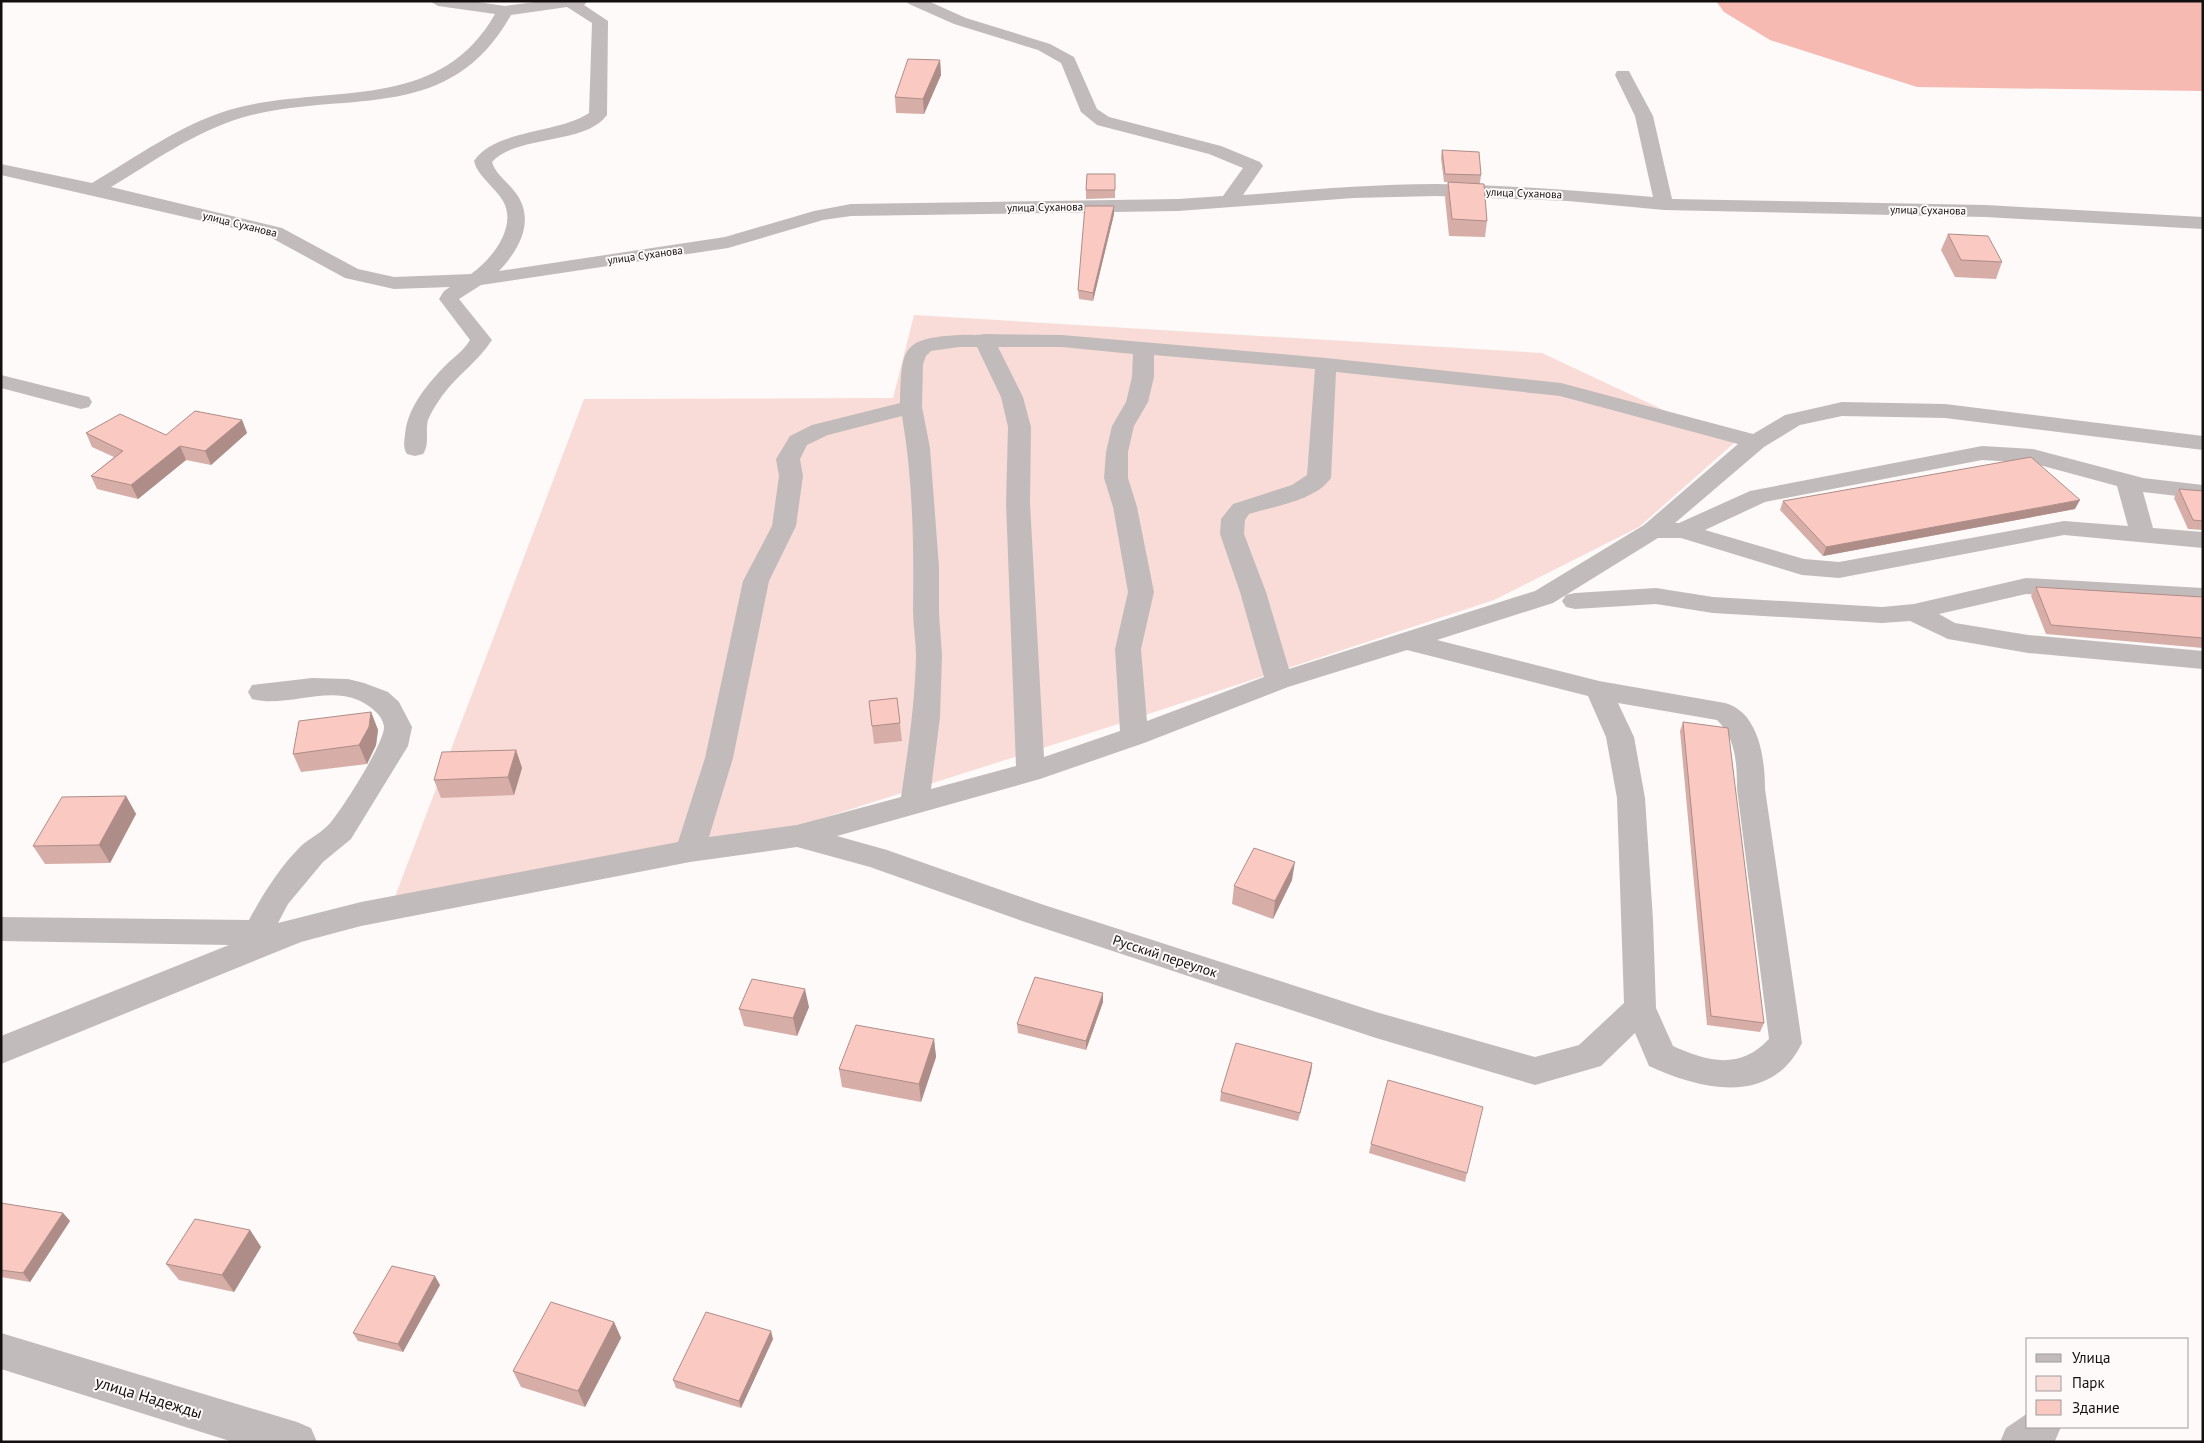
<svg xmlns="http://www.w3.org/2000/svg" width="2204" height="1443" font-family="'PT Sans',sans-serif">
<rect width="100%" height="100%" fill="#fefaf9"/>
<path fill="#f9dcd8" d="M914,315L1542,353L1734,443L1639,527L1494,600L1115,725L798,826L393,902L584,399L893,398Z"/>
<path fill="#f6bab2" d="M1716,1H2203V91L1917,87L1770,40L1724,12Z"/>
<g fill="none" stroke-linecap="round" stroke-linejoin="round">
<path fill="#c1bcbb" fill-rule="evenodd" d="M430,1H471L505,6L543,1H588L584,5L608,21L607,115C586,145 515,135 492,162C496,175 507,181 515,192C536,219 520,249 499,271L725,237L814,211L851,204L1178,199L1223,196L1243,168L1209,154L1097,125L1081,112L1061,63L1038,50L954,24L909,4L906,1H928L966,18L1050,44L1074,57L1097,109L1109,117L1221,146L1260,162L1263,166L1243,195C1308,190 1372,184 1437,184C1509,185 1581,191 1653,197L1635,116L1615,75L1617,71H1629L1631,75L1653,116L1672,199L1986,205L2203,217V229L1986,217L1664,210L1568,201L1436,196L1353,198L1178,211L851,216L823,220L728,248L481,285L459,299L492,340C478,362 457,375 442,396C438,402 431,412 428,420C425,431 430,444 423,454L415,456L407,454C403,448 404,442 405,435C407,409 425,387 443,368C452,358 463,352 470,340L439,299L444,291L450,287L394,289L345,278L268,236L1,175V164L92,183C136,157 180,125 229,110C325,82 437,116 495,14L438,6ZM567,7L592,23L589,113C557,134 496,129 474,161L476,167C483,180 495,188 503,201C518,227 491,260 471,274L394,277L358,269L282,228L111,187C153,162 194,132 241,118C343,88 448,128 511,15Z
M984,334L1062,335L1326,358L1561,383L1753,434L1785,415L1842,402L1945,404L2203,436V450L1945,418L1842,416L1800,425L1764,447L1675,523H1679L1750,491L1982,446L2033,449L2143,478L2203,485V499L2143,492L2153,528L2203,532V548L2064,535L1839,578L1802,575L1681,538H1658L1553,603L1437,640L1599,681L1725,703C1759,712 1765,759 1765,789L1802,1043C1771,1107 1701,1090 1649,1066L1635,1033L1601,1066L1535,1085L1376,1038L1022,921L870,867L797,847L690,862L361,926L301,942L1,1064V1036L229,945L1,941V917L249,920C263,894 279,868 301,846C310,838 323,832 331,822C342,809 386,741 384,726C382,714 369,705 358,700C325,686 285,708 252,699L248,692L252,685L312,678L348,679L364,683L388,692L399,702L412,727L408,746L351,839L323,862L288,904L278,923L361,902L678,842L705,758L743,581L772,526L779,476L776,459L790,436L812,425L900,403C902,349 900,338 960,335C968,334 976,336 984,334ZM959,347H977L1001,397L1008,427L1006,503L1016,766L931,789L940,717L942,655L939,613V567L930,448L922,407L923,364L926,356L931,351ZM998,347H1062L1133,354L1132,377L1126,402L1112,426L1106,452L1104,478L1113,507L1128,592L1115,649L1120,731L1044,757L1030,503L1031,427L1023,397ZM1154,355L1315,369L1307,475L1292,485L1233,504L1221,519L1220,534L1240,592L1264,677L1147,721L1141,649L1154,592L1137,507L1128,478V452L1134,426L1148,402L1154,377ZM1336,372L1560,396L1738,444L1644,525L1535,591L1289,669L1266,592L1244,534L1245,520L1249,514C1274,506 1315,501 1331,478ZM902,416C913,480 914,546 913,610C913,626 916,641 916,656C915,703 908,750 901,797L797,825L709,837L733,758L769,581L796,526L803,476L800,459L807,445L828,435ZM1982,460L2032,463L2117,486L2128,526L2064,521L1839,562L1804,559L1705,530L1765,502ZM1407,650L1588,696L1606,737L1617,798L1624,1003L1579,1045L1535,1057L1376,1012L1044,905L887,850L837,836L1040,779L1144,743L1288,687ZM1618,703L1717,720C1736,738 1737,764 1737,789L1769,1039C1740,1070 1708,1062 1673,1046L1656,1008L1653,920L1645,798L1634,737Z
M1,375L89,397L92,402L89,407L81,409L1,388Z
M2026,578L2203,588V604L2026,594L1939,614L1955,623L2028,635L2203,651V669L2028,653L1948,639L1910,621L1882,623L1713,613L1656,604L1575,609L1566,607L1562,601L1566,595L1575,593L1656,588L1713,597L1882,607L1914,604Z
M1,1333L297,1422L311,1428L317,1442H233L1,1369Z
M2028,1413V1427H2061L2055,1441L2000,1442L2006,1428Z"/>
</g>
<path fill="#d6ada7" d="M940,60L941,75L924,114L896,113L895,97Z
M1442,150L1481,175L1480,183L1487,221L1485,237L1449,236L1445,198L1448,182H1444L1441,158Z
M1115,174V198L1086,199V190Z
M1114,206V214L1093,301L1079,299L1078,290Z
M1948,234L2002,262L1996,279L1955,277L1941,250Z
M242,420L247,433L211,465L186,460L138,499L97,489L91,476L114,457L92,447L86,433L166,435Z
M2179,489L2203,491V530L2188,529L2174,498Z
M1783,501L2075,509L1823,556L1780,510Z
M2036,587L2203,597V648L2046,634L2031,596Z
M897,698L902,741L874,744L869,701Z
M371,712L378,730L376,745L367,764L301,772L293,754Z
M1683,722L1764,1023L1760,1032L1707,1025L1680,731Z
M516,750L522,768L514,795L441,798L434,780Z
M126,796L136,814L110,863L45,864L33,846Z
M1292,880L1273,919L1232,904L1234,886Z
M1103,1002L1086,1050L1018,1033L1017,1024Z
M809,1007L797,1036L744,1026L739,1009Z
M934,1039L936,1057L921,1102L842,1087L839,1069Z
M1312,1063L1311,1072L1298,1121L1220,1101L1221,1092Z
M1371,1144L1467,1173L1465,1182L1369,1153Z
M1,1203L63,1213L70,1221L30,1282L1,1277Z
M250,1230L261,1247L234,1292L179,1280L166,1264Z
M440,1285L403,1352L358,1341L353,1333Z
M614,1322L621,1338L585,1407L521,1387L513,1371Z
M773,1339L741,1408L676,1388L673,1380Z"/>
<path fill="#ae8d88" d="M940,60L941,75L924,114L923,99Z
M1114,206V214L1093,301V293Z
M242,420L247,433L211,465L205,451Z
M180,446L186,460L138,499L131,485Z
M2080,500L2075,509L1823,556L1826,547Z
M371,712L378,730L376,745L367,764L359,745Z
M516,750L522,768L514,795L508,777Z
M126,796L136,814L110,863L99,845Z
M1295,862L1292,880L1273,919L1275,901Z
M805,989L809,1007L797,1036L793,1018Z
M1103,993V1002L1086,1050V1041Z
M934,1039L936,1057L921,1102L919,1084Z
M1312,1063L1311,1072L1298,1121L1300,1113Z
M63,1213L70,1221L30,1282L23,1273Z
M250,1230L261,1247L234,1292L222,1275Z
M435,1276L440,1285L403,1352L398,1344Z
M614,1322L621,1338L585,1407L578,1391Z
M771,1331L773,1339L741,1408L739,1401Z"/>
<path fill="#f9c9c2" stroke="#ae8d88" d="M908,59L940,60L923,99L895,97Z
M1442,150L1479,152L1481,175L1445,174Z
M1087,174H1115V190H1086Z
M1448,182L1484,184L1487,221L1452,219Z
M1085,206H1114L1093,293L1078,290Z
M1948,234L1988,236L2002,262L1961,260Z
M195,411L242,420L205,451L180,446L131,485L91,476L123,451L86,433L120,414L166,435Z
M2031,457L2080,500L1826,547L1783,501Z
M2179,489L2203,491V521L2193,520Z
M2036,587L2203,597V638L2051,625Z
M897,698L900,723L872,726L869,701Z
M371,712L369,727L359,745L293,754L299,721Z
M1683,722L1728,728L1764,1023L1711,1016Z
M516,750L508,777L434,780L442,752Z
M126,796L99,845L33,846L62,797Z
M1254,848L1295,862L1275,901L1234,886Z
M1035,977L1103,993L1086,1041L1017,1024Z
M752,979L805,989L793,1018L739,1009Z
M856,1025L934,1039L919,1084L839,1069Z
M1236,1043L1312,1063L1300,1113L1221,1092Z
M1388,1080L1483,1107L1467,1173L1371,1144Z
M1,1203L63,1213L23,1273L1,1270Z
M195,1219L250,1230L222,1275L166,1264Z
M392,1266L435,1276L398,1344L353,1333Z
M551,1302L614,1322L578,1391L513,1371Z
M706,1312L771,1331L739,1401L673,1380Z"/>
<g text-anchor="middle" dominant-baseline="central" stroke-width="4" stroke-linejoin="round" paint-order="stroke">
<g font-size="11" fill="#120f0e" stroke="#fefaf9">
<text transform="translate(1524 193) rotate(2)">улица Суханова</text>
<text transform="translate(1045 207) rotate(-1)">улица Суханова</text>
<text transform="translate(1928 210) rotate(1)">улица Суханова</text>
<text transform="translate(240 224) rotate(14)">улица Суханова</text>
<text transform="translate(645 255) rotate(-8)">улица Суханова</text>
</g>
<g font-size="14" fill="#120f0e" stroke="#fefaf9">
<text transform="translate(1165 956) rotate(18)">Русский переулок</text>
</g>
<g font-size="16" fill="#120f0e" stroke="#fefaf9">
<text transform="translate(149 1397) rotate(17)">улица Надежды</text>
</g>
</g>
<rect width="2204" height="1443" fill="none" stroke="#120f0e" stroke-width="5"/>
<rect x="2026" y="1338" width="162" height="90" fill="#fefaf9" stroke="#a09c9b"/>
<rect x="2036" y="1354" width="25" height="8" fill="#c1bcbb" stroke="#a09c9b"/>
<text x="2072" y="1363" font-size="15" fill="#120f0e">Улица</text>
<rect x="2036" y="1376" width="25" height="15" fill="#f9dcd8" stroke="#a09c9b"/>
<text x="2072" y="1388" font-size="15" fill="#120f0e">Парк</text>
<rect x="2036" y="1400" width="25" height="15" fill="#f9c9c2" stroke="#a09c9b"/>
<text x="2072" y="1413" font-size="15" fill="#120f0e">Здание</text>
</svg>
